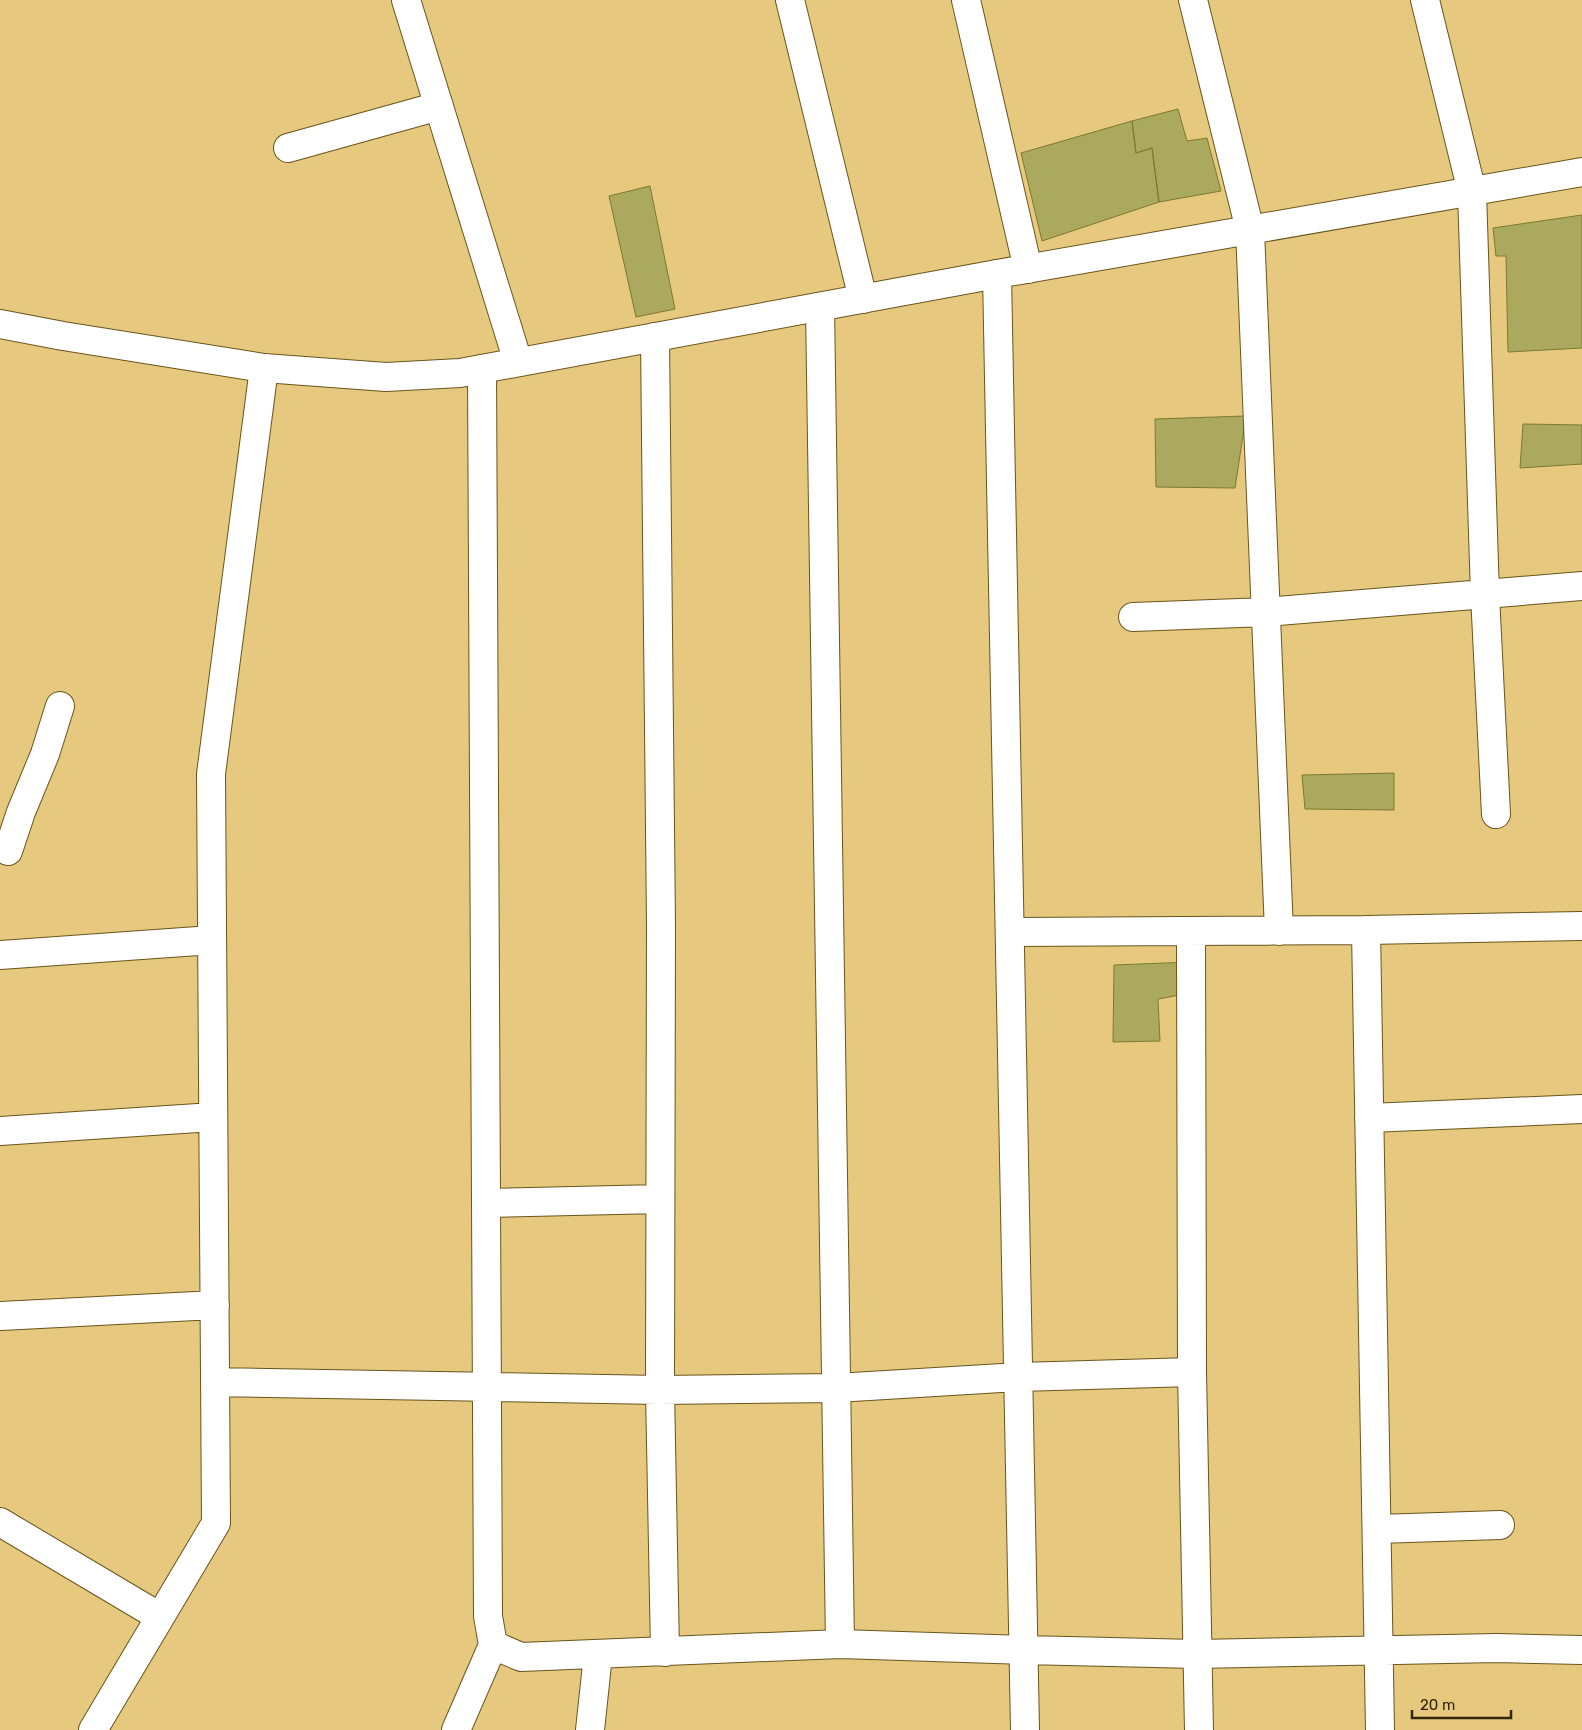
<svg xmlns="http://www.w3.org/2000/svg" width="1582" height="1730" font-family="Rubik,sans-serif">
<rect width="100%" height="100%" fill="#e6c87f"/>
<path fill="#aaa95e" stroke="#7c7a2e" d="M1178,109L1187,141L1207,138L1221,191L1159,202L1152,148L1136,153L1132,121Z
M1132,121L1136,153L1152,148L1159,202L1042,241L1021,153Z
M650,186L675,309L636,317L609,196Z
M1582,215V348L1508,352L1506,256H1496L1493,228Z
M1246,416L1235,488L1156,487L1155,419Z
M1523,424L1582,425V464L1520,468Z
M1394,773V810L1305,809L1302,775Z
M1191,962L1180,995L1158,999L1160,1041L1113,1042L1114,965Z"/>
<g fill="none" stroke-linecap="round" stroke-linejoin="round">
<defs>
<path id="street" d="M406,0L518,362
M790,0L863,299
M966,0L1028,269
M1193,0L1250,230L1279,931
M1425,0L1472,192L1485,595L1496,814
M288,148L439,106
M997,274L1025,1730
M820,307L840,1644
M655,337L661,926L660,1390L665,1652
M482,369L488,1616L493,1645L521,1657L840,1644L1024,1650L1197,1654L1497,1648L1582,1650
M1133,617L1266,612L1582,586
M8,851L21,812L45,754L60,706
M1366,930L1380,1730
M1191,931L1192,1372L1199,1730
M1010,932L1366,930L1582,926
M0,955L212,940
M1369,1118L1582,1109
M0,1131L213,1117
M486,1203L660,1199
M1,1316L215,1305
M215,1382L660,1390L836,1388L1019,1377L1192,1372
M0,1522L160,1617
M1378,1529L1500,1525
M93,1730L216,1523L211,774L264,368
M456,1730L493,1645
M590,1730L598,1655"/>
<path id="secondary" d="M0,324L63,336L264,368L386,377L460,373L997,274L1582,172"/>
</defs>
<use href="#street" stroke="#69551c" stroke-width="30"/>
<use href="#secondary" stroke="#69551c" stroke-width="30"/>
<use href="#street" stroke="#fff" stroke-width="28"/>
<use href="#secondary" stroke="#fff" stroke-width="28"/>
</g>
<path d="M1412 1710v8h99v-8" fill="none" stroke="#312606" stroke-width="2.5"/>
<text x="1420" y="1710" font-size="15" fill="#312606" stroke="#e6c87f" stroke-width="4" paint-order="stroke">20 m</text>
</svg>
